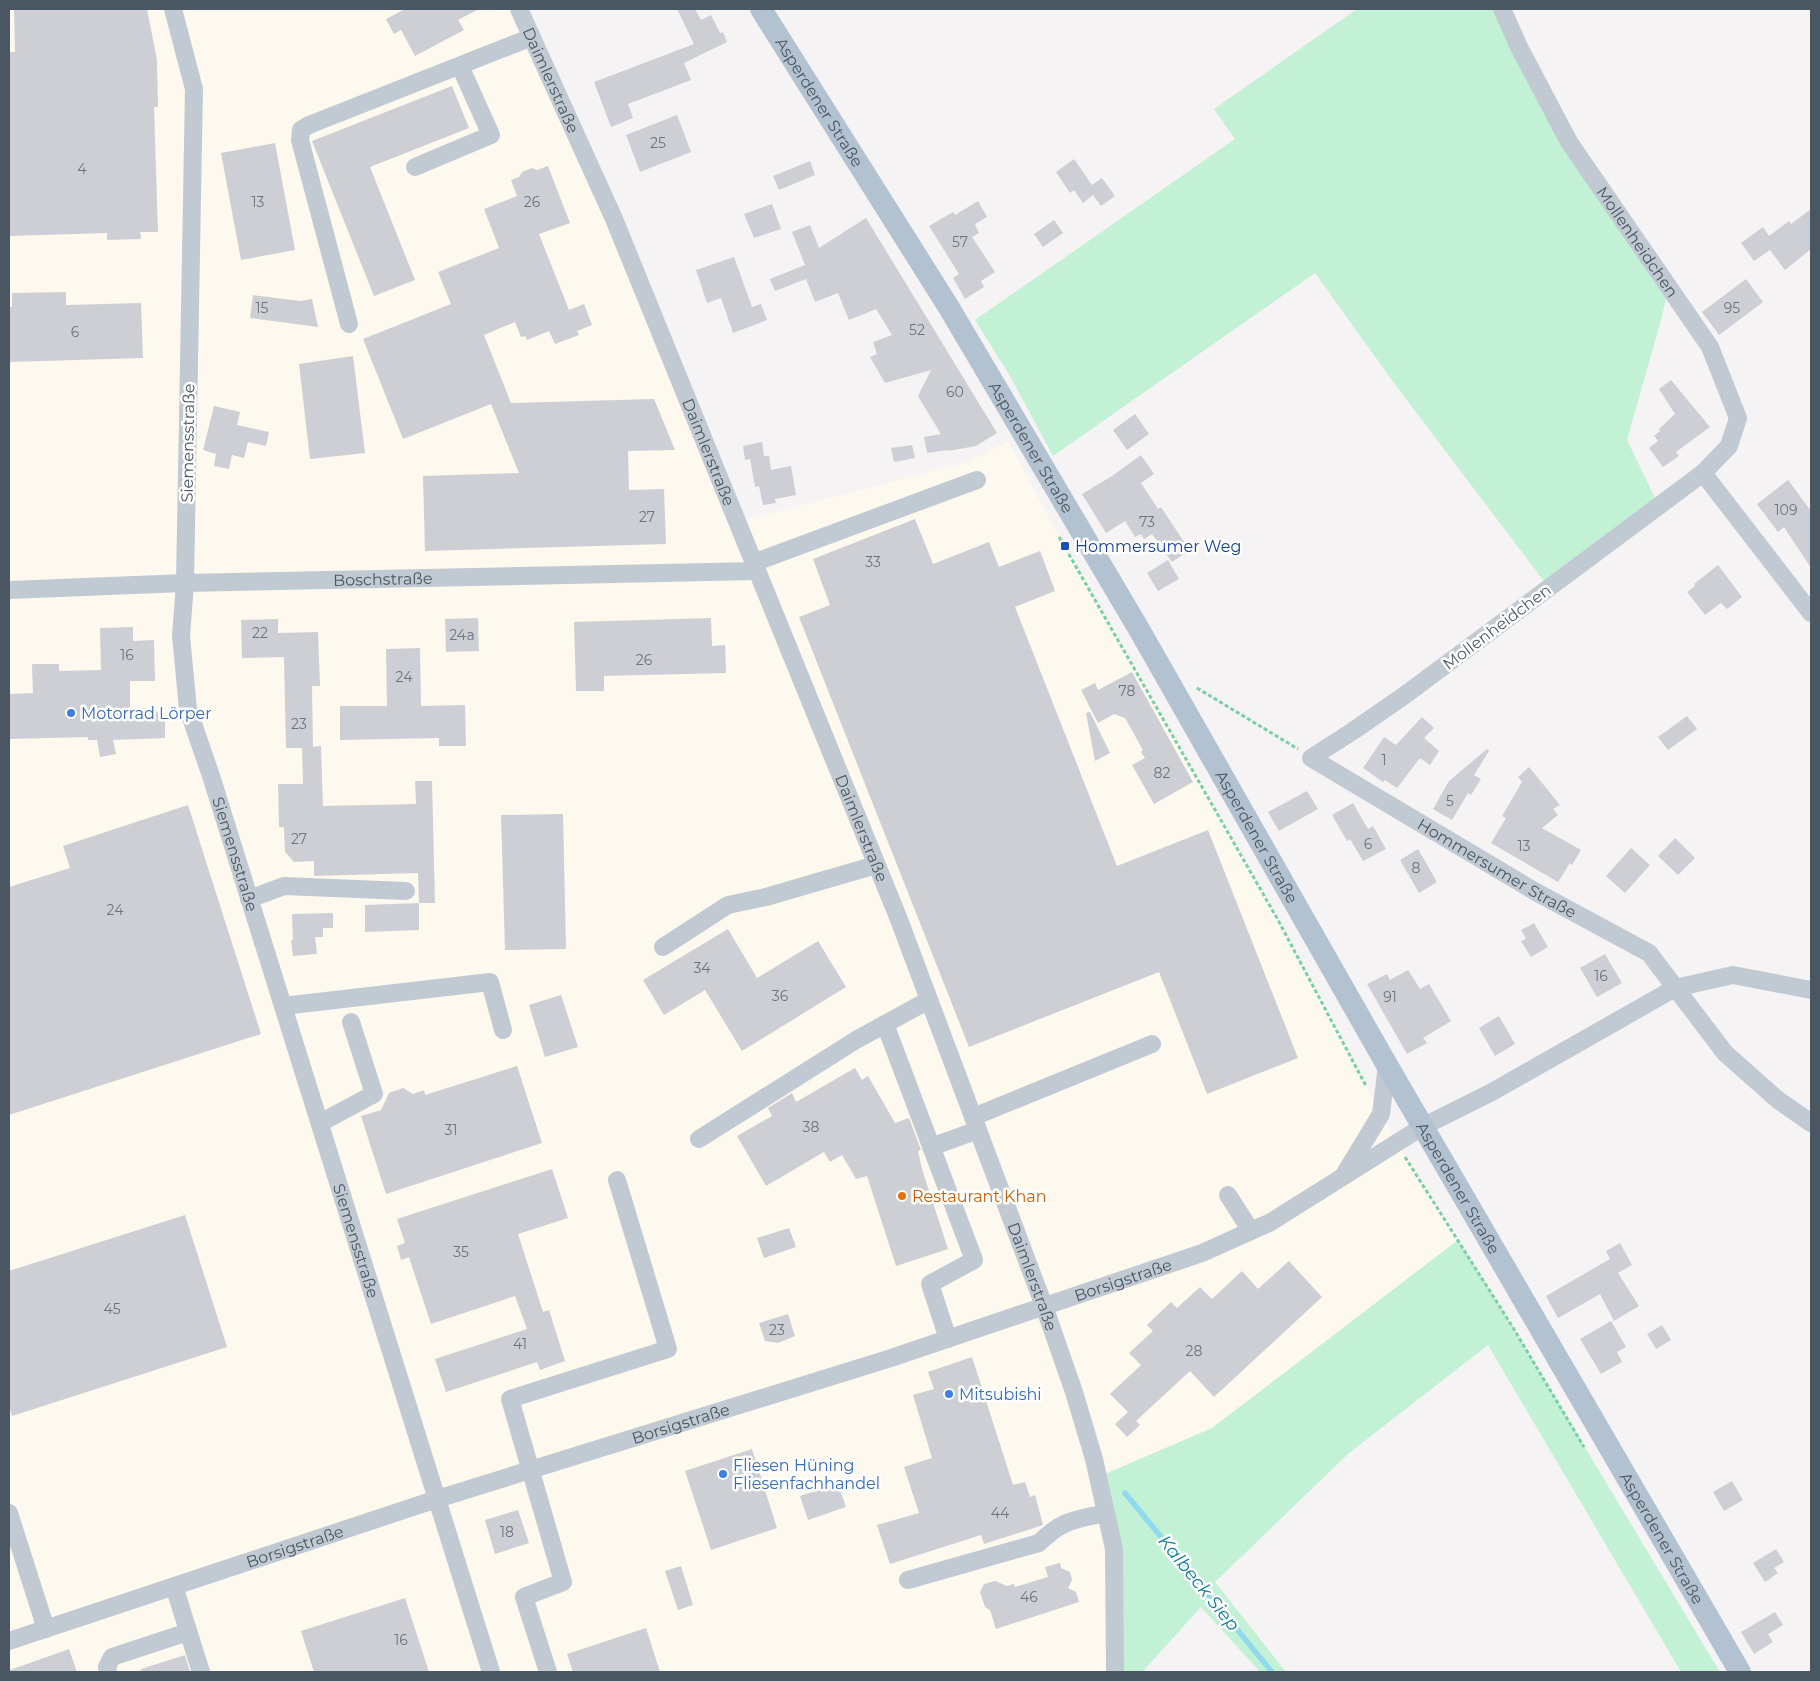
<svg xmlns="http://www.w3.org/2000/svg" width="1820" height="1681" font-family="Montserrat,sans-serif">
<rect width="100%" height="100%" fill="#f5f3f3"/>
<path fill="#fdf9ef" d="M9,9H519L737,522L971,461L1008,441L1062,542L1116,634L1278,920L1397,1143L1458,1240L1212,1428L1098,1477L1104,1506L1115,1672H9Z"/>
<path fill="#c3f1d5" d="M1357,9H1502L1519,47L1669,287L1661,320L1627,440L1659,506L1549,588L1394,383L1315,273L1053,456L1010,376L975,320L1235,139L1214,109Z
M1458,1240L1512,1326L1720,1672H1681L1488,1345L1349,1453L1215,1582L1286,1672H1260L1201,1607L1144,1670L1145,1672H1115V1625L1098,1477L1212,1428Z"/>
<g fill="none" stroke-linecap="round" stroke-linejoin="round">
<path stroke="#90daee" stroke-width="5.5" d="M1125,1493L1272,1672"/>
</g>
<path fill="#cdcfd5" d="M14,9H147L157,60L158,107H154L158,232H140L141,239L107,240V233L9,236V52H15Z
M405,9H479L458,20L464,30L415,56L401,30L394,34L386,19Z
M677,9H695L701,20L711,15L720,33L723,32L727,42L684,63L691,80L628,104L633,118L611,127L594,82L694,44Z
M452,86L469,128L370,167L415,280L374,296L312,141Z
M677,115L691,152L640,172L626,135Z
M275,143L295,250L241,260L221,153Z
M1074,159L1092,185L1102,178L1115,196L1101,206L1093,195L1083,203L1074,190L1070,193L1056,172Z
M810,161L815,175L779,190L773,176Z
M548,166L570,223L539,234L569,310L584,304L592,325L577,331L579,335L555,344L549,331L527,340L525,336L521,337L515,322L484,335L511,403L654,399L675,450L628,451L629,490L664,489L666,544L425,551L423,476L519,473L491,404L403,439L363,339L451,304L438,272L499,248L484,209L517,196L511,180L519,177L522,172L532,168L537,170Z
M978,201L987,217L975,224L979,233L972,237L995,272L981,281L984,287L965,299L953,278L959,274L929,226L953,212L955,215Z
M772,204L781,229L754,238L744,214Z
M1811,209V249L1785,270L1770,250L1754,261L1741,243L1763,227L1769,236L1789,221L1791,224Z
M866,218L997,433L976,446L948,451L947,450L927,453L924,437L941,434L918,396L931,370L885,383L870,357L877,354L873,342L892,335L876,309L849,320L838,293L815,302L806,279L775,291L770,279L805,265L792,232L810,225L819,248Z
M1054,220L1063,233L1043,247L1034,234Z
M734,257L752,307L761,304L767,320L733,333L721,298L707,303L696,270Z
M1746,279L1763,302L1719,335L1702,312Z
M66,292V305L141,303L143,358L9,362V307H12V293Z
M253,295L300,301L312,299L318,327L250,318Z
M353,356L365,453L310,459L299,364Z
M1671,380L1710,427L1676,452L1679,456L1663,467L1649,448L1658,441L1654,436L1660,431L1659,429L1675,414L1659,389Z
M214,406L240,412L237,425L269,432L266,446L248,442L244,458L232,455L229,469L214,466L216,454L203,450Z
M1135,414L1149,434L1127,450L1113,430Z
M762,442L764,456H769L771,470L791,466L796,495L775,499L776,503L763,505L759,486L755,487L750,459L745,460L743,446Z
M912,445L915,458L894,462L891,448Z
M1141,455L1154,474L1141,483L1158,509L1161,507L1188,548L1186,550L1187,552L1172,562L1152,534L1144,539L1141,534L1135,537L1125,521L1106,533L1082,494L1112,476Z
M1788,480L1811,511V568L1784,527L1778,532L1757,504Z
M915,519L933,564L989,542L999,567L1040,551L1055,591L1015,607L1117,866L1208,830L1298,1058L1207,1094L1159,972L969,1047L799,617L830,605L813,559Z
M1168,560L1179,579L1158,591L1147,573Z
M1718,565L1742,597L1727,609L1721,603L1705,615L1687,592L1695,586L1694,584Z
M478,618L479,651L446,652L445,619Z
M711,618L712,646L725,645L726,673L604,676V691H576L574,622Z
M278,619V633L318,632L320,686H312L313,747L321,746L323,806L416,804L415,781H432L435,903H419V930L365,932V905L419,903L418,873L314,876V861L294,862L285,852L284,827H279L278,784H303L302,748H286L284,657L242,658L241,620Z
M133,627V641L154,640L155,681H130V709L153,708L160,715H165V738L113,740L116,754L100,757L97,740H88V737L9,739V694L33,693L32,664H59V671L101,670L100,628Z
M420,648L421,706L465,705L466,746H439V738L340,740V706H387L386,649Z
M1132,672L1193,782L1154,804L1132,765L1145,758L1141,752L1143,750L1125,718L1114,714L1098,723L1081,690L1095,683L1098,690Z
M1090,712L1110,753L1095,761L1086,713Z
M1687,716L1697,729L1668,750L1658,737Z
M1422,717L1434,728L1424,738L1439,751L1430,765L1420,758L1397,788L1385,780L1383,782L1363,768L1384,737L1396,745Z
M1487,749L1489,751L1474,775L1481,779L1471,795L1468,793L1452,820L1433,809L1449,781Z
M1529,767L1560,805L1553,809L1558,815L1542,828L1581,850L1572,865L1570,863L1558,882L1491,843L1506,818L1502,816L1522,782L1518,777Z
M1307,791L1318,809L1279,831L1268,812Z
M1353,803L1368,829L1373,826L1386,849L1363,861L1350,839L1347,841L1332,815Z
M188,805L261,1034L9,1115V887L70,868L63,846Z
M563,814L566,949L505,950L501,815Z
M1675,838L1695,858L1678,875L1658,856Z
M1631,848L1650,865L1625,893L1606,876Z
M1418,849L1437,882L1419,893L1400,860Z
M333,913V928H323V937H315L317,954L293,956L291,940H293L292,914Z
M1534,923L1548,947L1531,957L1521,941L1526,939L1521,930Z
M728,929L757,978L818,941L846,987L742,1051L705,990L664,1015L643,980Z
M1605,954L1622,983L1597,997L1580,968Z
M1408,970L1420,989L1429,984L1451,1021L1423,1038L1427,1043L1407,1054L1367,984L1387,974L1390,980Z
M561,995L578,1047L545,1057L529,1005Z
M1499,1016L1515,1044L1495,1056L1479,1028Z
M517,1066L542,1143L386,1194L361,1116L381,1110L389,1093L403,1088L413,1094L424,1090L425,1095Z
M855,1068L862,1080L868,1076L895,1123L909,1118L921,1150L918,1151L922,1169L948,1249L896,1266L867,1176L856,1179L842,1155L830,1162L824,1152L766,1186L737,1136L772,1116L768,1108L792,1093L796,1102Z
M552,1169L568,1218L518,1234L543,1312L549,1310L565,1361L540,1370L537,1362L446,1392L435,1359L527,1329L515,1296L431,1324L409,1257L401,1260L397,1246L405,1243L397,1219Z
M185,1215L227,1347L12,1416L9,1406V1271Z
M789,1228L796,1247L764,1258L757,1238Z
M1620,1243L1632,1265L1618,1273L1639,1306L1614,1321L1600,1294L1558,1318L1546,1296L1610,1259L1606,1251Z
M1289,1261L1322,1297L1214,1397L1190,1371L1136,1421L1140,1425L1127,1437L1115,1424L1128,1412L1110,1394L1141,1365L1129,1353L1153,1331L1147,1325L1171,1302L1177,1308L1200,1287L1212,1299L1242,1271L1258,1289Z
M788,1314L795,1336L778,1343L765,1341L759,1323Z
M1611,1321L1626,1347L1617,1352L1622,1362L1601,1374L1580,1339Z
M1662,1325L1671,1340L1656,1349L1647,1334Z
M972,1357L1013,1485L1025,1482L1030,1497L1035,1495L1043,1525L984,1544L981,1535L890,1564L877,1525L919,1513L904,1467L932,1458L913,1395L934,1389L928,1372Z
M752,1449L777,1528L711,1550L685,1471Z
M1732,1481L1743,1500L1724,1511L1713,1492Z
M838,1484L846,1507L808,1520L800,1496Z
M518,1510L529,1543L495,1554L485,1520Z
M1776,1549L1784,1562L1774,1568L1778,1573L1765,1582L1753,1563Z
M1060,1563L1061,1568L1070,1572L1072,1580L1068,1588L1076,1592L1079,1602L996,1629L990,1610L985,1607L980,1592L984,1584L995,1581L1007,1586L1014,1584L1015,1587L1048,1577L1045,1567Z
M681,1566L693,1605L678,1610L665,1571Z
M405,1598L429,1672H314L301,1631Z
M1775,1612L1783,1625L1768,1634L1773,1642L1754,1654L1741,1632Z
M646,1628L660,1672H573L567,1654Z
M69,1649L77,1672H10V1670Z
M185,1655L190,1672H141V1669Z"/>
<g fill="none" stroke-linecap="round" stroke-linejoin="round">
<path stroke="#7ad0a6" stroke-width="3" stroke-dasharray="4 2.5" stroke-linecap="butt" d="M1059,537L1278,920L1366,1086
M1197,688L1298,749
M1405,1157L1512,1326L1584,1447"/>
<g stroke="#c1cad2" stroke-width="18">
<path id="s1" d="M173,9L194,89L185,583L181,636L188,709L212,779L491,1672"/>
<path id="s2" d="M519,9L614,219L898,917L1044,1306L1074,1392L1094,1459L1114,1549L1115,1672"/>
<path id="s3" d="M1502,9L1519,47L1569,142L1710,347L1738,418L1729,446L1703,473L1405,695L1353,731L1311,758L1536,892L1649,953L1725,1053L1778,1100L1811,1123"/>
<path d="M415,167L491,135L460,66"/>
<path d="M349,324L300,140L301,130L309,125L532,37"/>
<path d="M1703,473L1811,613"/>
<path d="M753,563L977,480"/>
<path id="s4" d="M9,590L185,583L756,571"/>
<path d="M249,899L284,886L406,891"/>
<path d="M663,947L728,905L766,897L876,865"/>
<path d="M283,1006L490,982L503,1030"/>
<path d="M885,1024L974,1260L930,1284L948,1339"/>
<path d="M973,1117L1152,1044"/>
<path d="M320,1123L374,1094L351,1022"/>
<path d="M699,1139L856,1040L929,1000"/>
<path d="M931,1147L978,1130"/>
<path d="M1344,1175L1381,1114L1387,1065"/>
<path d="M1228,1195L1251,1231"/>
<path d="M9,1513L46,1629"/>
<path d="M908,1580L1039,1543C1063,1519 1075,1520 1106,1513"/>
<path d="M174,1586L201,1672"/>
<path id="s5" d="M9,1641L437,1499L891,1358L1202,1253L1271,1222L1422,1127L1492,1092L1675,988L1733,975L1811,990"/>
<path d="M108,1672L107,1667L112,1657L188,1632"/>
<path d="M548,1672L524,1597L563,1582L510,1399L668,1349L617,1180"/>
</g>
<path stroke="#b3c2d1" stroke-width="22" id="s6" d="M761,9L948,306L1140,631L1387,1065L1740,1672"/>
</g>
<rect fill="#1a4fb4" stroke="#fff" stroke-width="2" x="1060" y="541" width="10" height="10" rx="2.5"/>
<g fill="#3f7fe0" stroke="#fff" stroke-width="2">
<circle cx="71" cy="713" r="5"/>
<circle cx="949" cy="1394" r="5"/>
<circle cx="723" cy="1474" r="5"/>
</g>
<circle fill="#e8710a" stroke="#fff" stroke-width="2" cx="902" cy="1196" r="5"/>
<g text-anchor="middle" dominant-baseline="central" stroke-width="5" stroke-linejoin="round" paint-order="stroke">
<g font-size="14" fill="#6b747e">
<text x="658" y="143">25</text>
<text x="82" y="169">4</text>
<text x="258" y="202">13</text>
<text x="532" y="202">26</text>
<text x="960" y="242">57</text>
<text x="262" y="308">15</text>
<text x="1732" y="308">95</text>
<text x="917" y="330">52</text>
<text x="75" y="332">6</text>
<text x="955" y="392">60</text>
<text x="1786" y="510">109</text>
<text x="647" y="517">27</text>
<text x="1147" y="522">73</text>
<text x="873" y="562">33</text>
<text x="260" y="633">22</text>
<text x="462" y="635">24a</text>
<text x="127" y="655">16</text>
<text x="644" y="660">26</text>
<text x="404" y="677">24</text>
<text x="1127" y="691">78</text>
<text x="299" y="724">23</text>
<text x="1384" y="760">1</text>
<text x="1162" y="773">82</text>
<text x="1450" y="801">5</text>
<text x="299" y="839">27</text>
<text x="1368" y="844">6</text>
<text x="1524" y="846">13</text>
<text x="1416" y="868">8</text>
<text x="115" y="910">24</text>
<text x="702" y="968">34</text>
<text x="1601" y="976">16</text>
<text x="780" y="996">36</text>
<text x="1390" y="997">91</text>
<text x="811" y="1127">38</text>
<text x="451" y="1130">31</text>
<text x="461" y="1252">35</text>
<text x="112" y="1309">45</text>
<text x="777" y="1330">23</text>
<text x="520" y="1344">41</text>
<text x="1194" y="1351">28</text>
<text x="1000" y="1513">44</text>
<text x="507" y="1532">18</text>
<text x="1029" y="1597">46</text>
<text x="401" y="1640">16</text>
</g>
<g font-size="16" fill="#4a5661" stroke="#fff">
<text stroke="none"><textPath href="#s2" startOffset="78">Daimlerstraße</textPath></text>
<text stroke="none"><textPath href="#s6" startOffset="110">Asperdener Straße</textPath></text>
<text stroke="none"><textPath href="#s3" startOffset="270">Mollenheidchen</textPath></text>
<text transform="translate(188 443) rotate(-89)">Siemensstraße</text>
<text stroke="none"><textPath href="#s6" startOffset="515">Asperdener Straße</textPath></text>
<text stroke="none"><textPath href="#s2" startOffset="482">Daimlerstraße</textPath></text>
<text stroke="none"><textPath href="#s4" startOffset="374">Boschstraße</textPath></text>
<text transform="translate(1497 627) rotate(-37)">Mollenheidchen</text>
<text stroke="none"><textPath href="#s2" startOffset="888">Daimlerstraße</textPath></text>
<text stroke="none"><textPath href="#s6" startOffset="965">Asperdener Straße</textPath></text>
<text stroke="none"><textPath href="#s1" startOffset="856">Siemensstraße</textPath></text>
<text stroke="none"><textPath href="#s3" startOffset="1242">Hommersumer Straße</textPath></text>
<text stroke="none"><textPath href="#s6" startOffset="1370">Asperdener Straße</textPath></text>
<text stroke="none"><textPath href="#s1" startOffset="1261">Siemensstraße</textPath></text>
<text stroke="none"><textPath href="#s2" startOffset="1368">Daimlerstraße</textPath></text>
<text stroke="none"><textPath href="#s5" startOffset="1171">Borsigstraße</textPath></text>
<text stroke="none"><textPath href="#s5" startOffset="706">Borsigstraße</textPath></text>
<text stroke="none"><textPath href="#s6" startOffset="1775">Asperdener Straße</textPath></text>
<text stroke="none"><textPath href="#s5" startOffset="301">Borsigstraße</textPath></text>
</g>
<g font-size="16" fill="#164399" stroke="#fff" text-anchor="start">
<text x="1075" y="546">Hommersumer Weg</text>
</g>
<g font-size="16" fill="#366cbe" stroke="#fff" text-anchor="start">
<text x="81" y="713">Motorrad Lörper</text>
<text x="959" y="1394">Mitsubishi</text>
<text x="733" y="1465">Fliesen Hüning<tspan x="733" dy="18">Fliesenfachhandel</tspan></text>
</g>
<g font-size="16" fill="#c56008" stroke="#fff" text-anchor="start">
<text x="912" y="1196">Restaurant Khan</text>
</g>
<g font-size="18" font-style="italic" fill="#0c7c9b" stroke="#fff">
<text transform="translate(1199 1583) rotate(51)">Kalbeck Siep</text>
</g>
</g>
<rect width="1820" height="1681" fill="none" stroke="#4a5661" stroke-width="20"/>
</svg>
